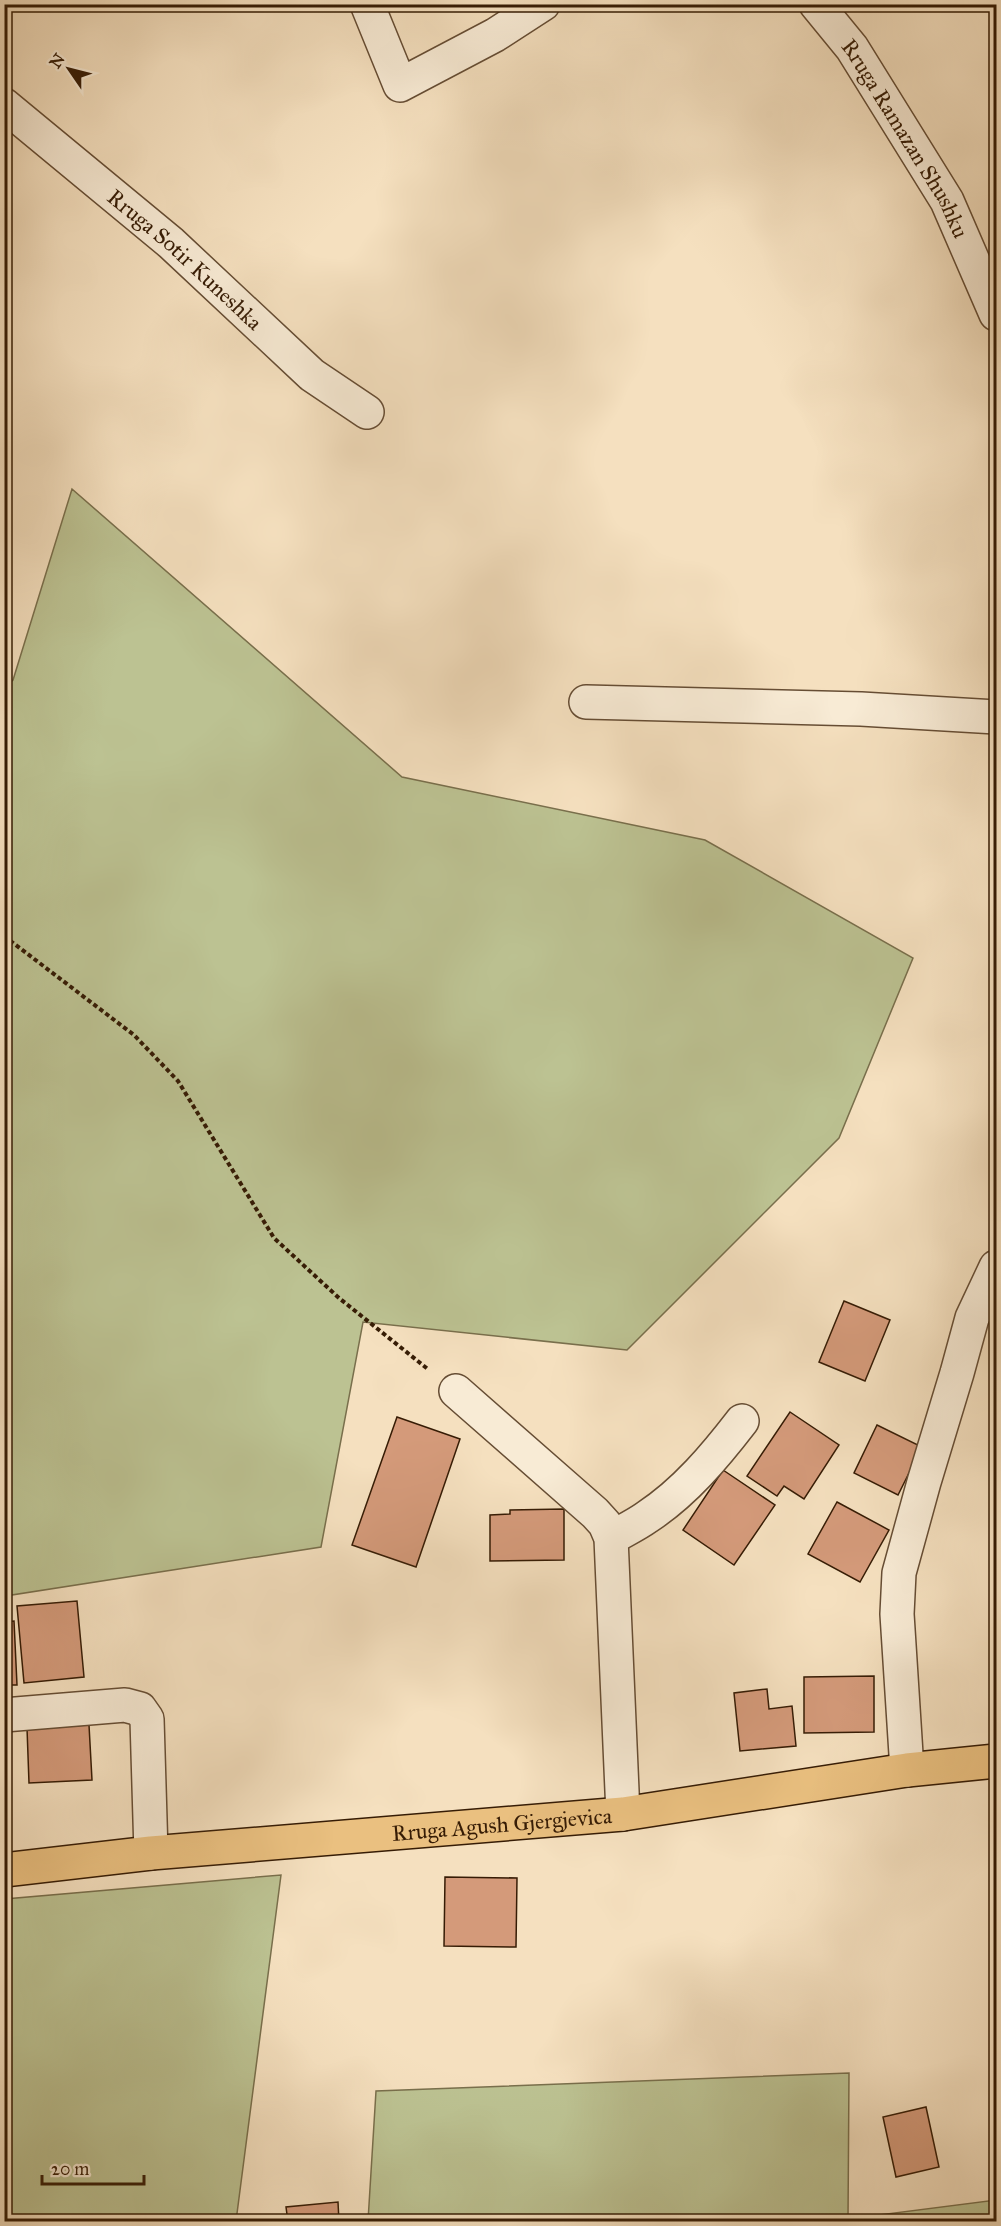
<svg xmlns="http://www.w3.org/2000/svg" width="1001" height="2226" font-family="'IM FELL Great Primer',serif">
<rect width="100%" height="100%" fill="#f5e0bf"/>
<filter id="stains"><feTurbulence type="fractalNoise" baseFrequency=".00333" numOctaves="4"/><feColorMatrix values="0 0 0 0 .2 0 0 0 0 .09 0 0 0 0 .02 0 0 0 .5 -.17"/></filter>
<radialGradient id="worn" r=".72"><stop offset=".6" stop-color="#630" stop-opacity="0"/><stop offset="1" stop-color="#630" stop-opacity=".3"/></radialGradient>
<path fill="#bcc292" stroke="#796f4c" stroke-width="1.5" d="M72,489L402,777L705,840L913,958L839,1138L627,1350L363,1322L321,1547L5,1596V687L13,680Z
M281,1875L236,2221H5V1899Z
M849,2073L848,2219L996,2200V2221H368L376,2091Z"/>
<path fill="#d49a7a" stroke="#361c05" stroke-width="1.5" d="M844,1301L890,1320L865,1381L819,1362Z
M790,1412L839,1445L804,1499L784,1486L777,1496L747,1476Z
M397,1417L460,1439L416,1567L352,1545Z
M877,1425L922,1447L898,1495L854,1473Z
M723,1470L775,1505L734,1565L683,1530Z
M837,1502L889,1530L860,1582L808,1554Z
M564,1509V1560L490,1561V1515L510,1514V1510Z
M77,1601L84,1677L24,1683L17,1606Z
M14,1621L17,1685H4V1622Z
M874,1676V1732L804,1733V1677Z
M767,1689L769,1709L792,1706L796,1746L740,1751L734,1693Z
M89,1725L92,1780L29,1783L27,1728Z
M4,1762H8L10,1810H4Z
M445,1877L517,1878L516,1947L444,1946Z
M926,2107L939,2167L896,2177L883,2117Z
M338,2202L339,2222H288L286,2207Z"/>
<g fill="none" stroke-linecap="round" stroke-linejoin="round">
<defs>
<g id="minor">
<path d="M367,4L400,85L495,35L543,4"/>
<path id="s1" d="M816,4L852,48L947,201L996,314"/>
<path id="s2" d="M4,105L171,243L312,375L367,412"/>
<path d="M586,702L861,709L996,717"/>
<path d="M456,1391L595,1513L605,1524L611,1538L623,1814"/>
<path d="M611,1538C623,1531 636,1525 647,1517C685,1492 715,1456 742,1421"/>
<path d="M4,1715L125,1705L140,1709L147,1719L151,1853"/>
<path d="M907,1770L897,1614L899,1573L924,1482L957,1373L972,1318L996,1267"/>
</g>
<g id="major">
<path id="s3" d="M4,1870L151,1853L623,1814L907,1770L996,1761"/>
</g>
</defs>
<use href="#minor" stroke="#664d34" stroke-width="36"/>
<use href="#major" stroke="#361c05" stroke-width="36"/>
<path stroke="#361c05" stroke-width="4" stroke-dasharray="4.5 3" stroke-linecap="butt" d="M4,936L134,1035L178,1081L274,1238L339,1298L429,1370"/>
<use href="#minor" stroke="#f8ebd5" stroke-width="33"/>
<use href="#major" stroke="#eac080" stroke-width="33"/>
</g>
<g text-anchor="middle" dominant-baseline="central" stroke-width="4.5" stroke-linejoin="round" paint-order="stroke">
<g font-size="22" fill="#361c05" stroke="#f8ebd5">
<text stroke="none"><textPath href="#s1" startOffset="162">Rruga Ramazan Shushku</textPath></text>
<text stroke="none"><textPath href="#s2" startOffset="238">Rruga Sotir Kuneshka</textPath></text>
<text stroke="none"><textPath href="#s3" startOffset="500">Rruga Agush Gjergjevica</textPath></text>
</g>
</g>
<rect width="1001" height="2226" fill="none" stroke="#f5e0bf" stroke-width="24"/>
<rect x="6" y="6" width="989" height="2214" fill="none" stroke="#361c05" stroke-width="3"/>
<rect x="12" y="12" width="977" height="2202" fill="none" stroke="#361c05" stroke-width="1.5"/>
<g transform="translate(69 69) rotate(305)" stroke="#f8ebd5" stroke-width="4.5" paint-order="stroke">
<path d="M0-4.5L10 22L0 15L-10 22Z" fill="#361c05"/>
<text y="-9" font-size="16" font-weight="bold" text-anchor="middle" fill="#361c05">N</text>
</g>
<path d="M42 2175v9h102v-9" fill="none" stroke="#361c05" stroke-width="3"/>
<text x="51" y="2175" font-size="18" fill="#361c05" stroke="#f8ebd5" stroke-width="4.5" paint-order="stroke">20 m</text>
<rect width="100%" height="100%" filter="url(#stains)"/>
<rect width="100%" height="100%" fill="url(#worn)"/>
</svg>
